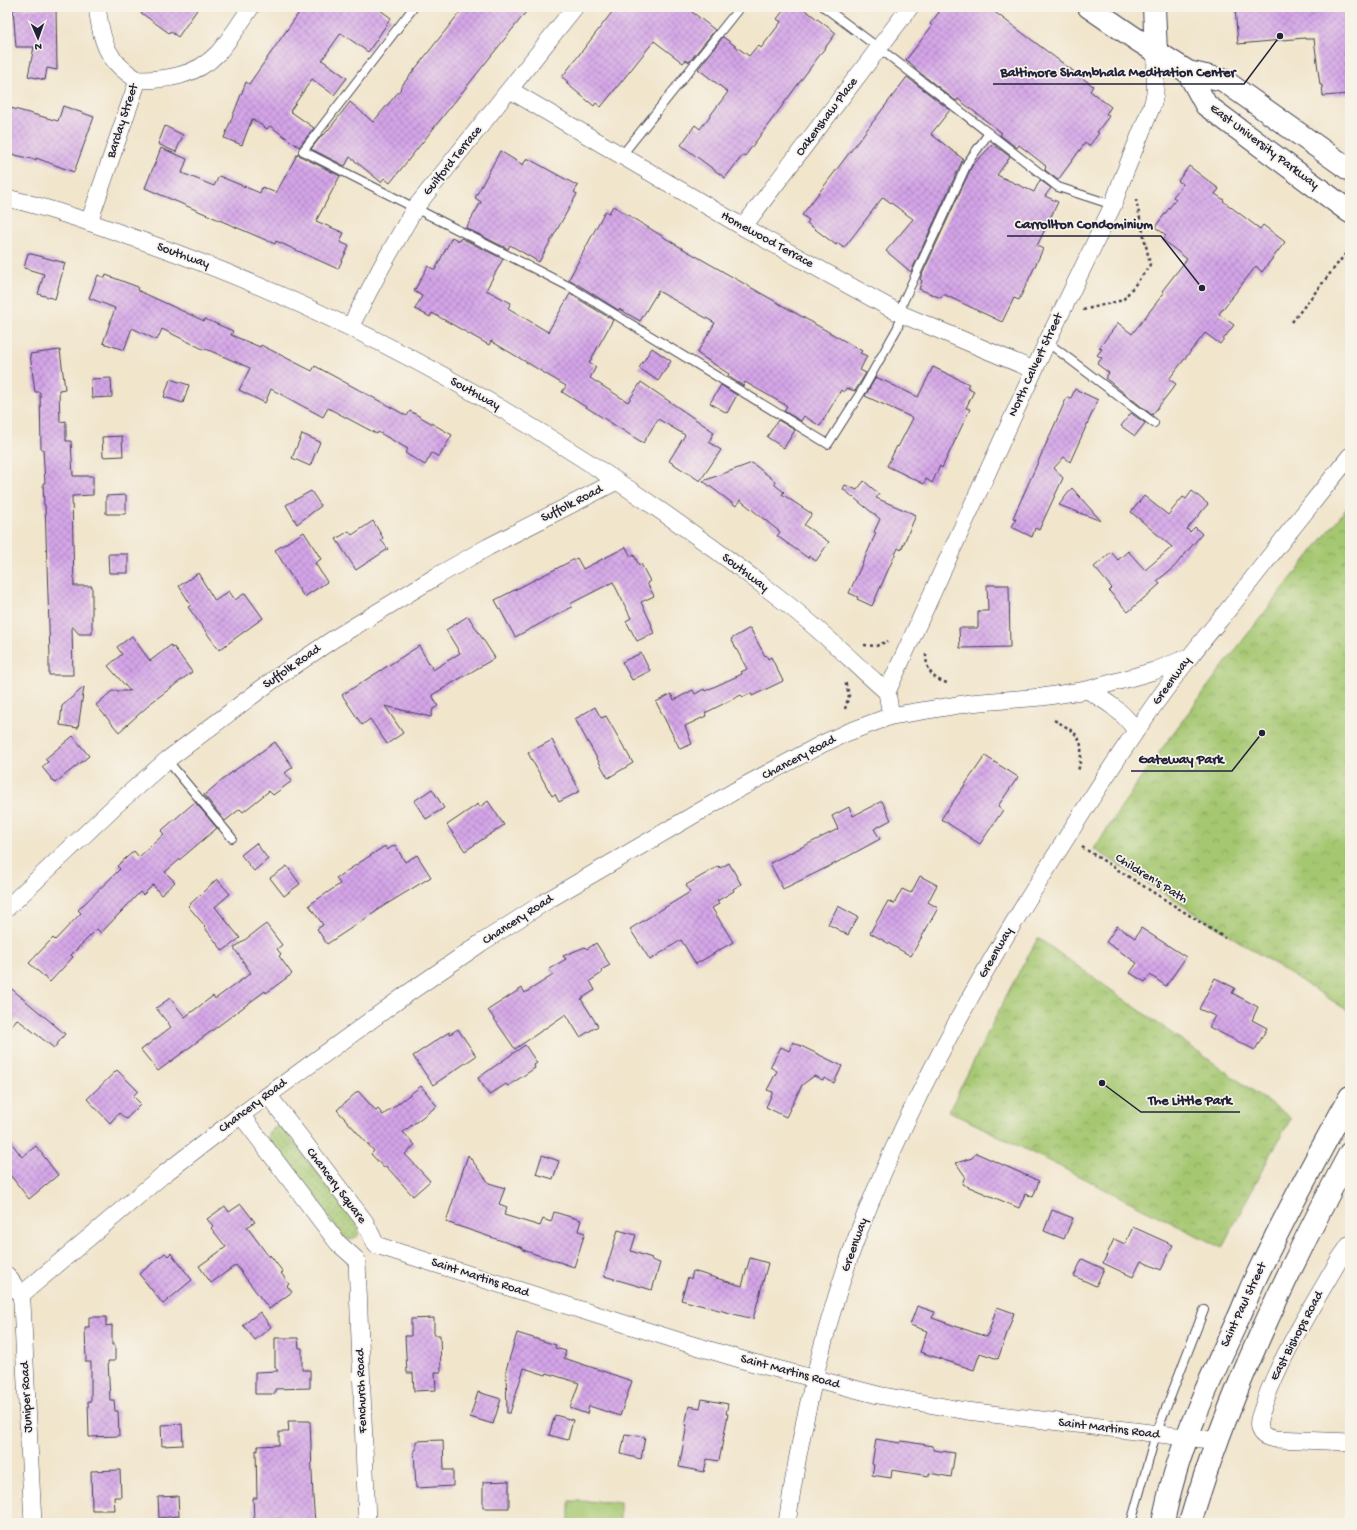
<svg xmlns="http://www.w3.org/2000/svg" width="1357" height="1530" font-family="'Gochi Hand',sans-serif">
<defs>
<pattern id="grass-dots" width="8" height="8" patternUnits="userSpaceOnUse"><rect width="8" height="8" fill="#a5c771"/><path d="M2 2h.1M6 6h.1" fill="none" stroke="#86a15e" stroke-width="1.8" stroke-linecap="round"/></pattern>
<pattern id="park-crowns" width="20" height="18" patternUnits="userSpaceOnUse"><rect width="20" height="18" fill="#a5c771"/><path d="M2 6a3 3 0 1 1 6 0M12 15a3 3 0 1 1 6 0" fill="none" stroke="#86a15e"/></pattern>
<pattern id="building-cross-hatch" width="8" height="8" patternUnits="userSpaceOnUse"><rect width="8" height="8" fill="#d4a5e8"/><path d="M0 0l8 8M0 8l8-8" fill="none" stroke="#ac86bd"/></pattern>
</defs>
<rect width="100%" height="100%" fill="#f7f3e8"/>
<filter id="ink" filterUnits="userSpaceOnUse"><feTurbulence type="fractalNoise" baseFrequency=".025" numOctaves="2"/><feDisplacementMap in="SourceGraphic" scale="8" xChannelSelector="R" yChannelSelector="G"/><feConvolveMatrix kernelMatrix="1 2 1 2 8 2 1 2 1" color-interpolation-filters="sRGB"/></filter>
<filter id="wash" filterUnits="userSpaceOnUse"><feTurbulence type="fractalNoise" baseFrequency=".012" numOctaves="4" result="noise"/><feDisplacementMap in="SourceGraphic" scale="16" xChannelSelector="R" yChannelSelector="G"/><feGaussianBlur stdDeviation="0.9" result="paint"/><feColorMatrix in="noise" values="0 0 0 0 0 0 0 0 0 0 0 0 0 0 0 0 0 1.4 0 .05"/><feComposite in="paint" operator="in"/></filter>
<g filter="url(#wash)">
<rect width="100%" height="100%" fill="#f1e5cc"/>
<path fill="url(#grass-dots)" stroke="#647456" d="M277,1126L283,1129L357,1223L359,1230L358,1236L351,1240L344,1238L268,1138V1133Z"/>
<path fill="url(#park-crowns)" stroke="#647456" d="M1350,504V1012L1094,849C1112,822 1129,795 1148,768C1212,678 1281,591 1350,504Z
M1038,938L1291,1118L1261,1172L1222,1248L949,1111L1007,994Z"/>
<path fill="#a5c771" stroke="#647456" d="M569,1501L620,1502V1523H569Z"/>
<g id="blocks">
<path fill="url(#building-cross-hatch)" d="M133,7H199L178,37L170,31L169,33Z
M303,7H376L391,18L368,52L341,33L322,60L347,78L334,95L312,79L290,111L314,128L299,147L270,126L267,129L252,119L242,145L224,138L246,82L249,84Z
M464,7H530L390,183L384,178L381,182L350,157L345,166L311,149L323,134L324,135L334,123L350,102L373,122L401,89L400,88Z
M616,7H686L715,30L689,62L686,60L683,63L654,41L601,107L596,103L594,106L566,83L568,82L562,77Z
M786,7H801L836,33L745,156L743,155L725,178L681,145L695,125L700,129L728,92L698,69L723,37L749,56L758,45L761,48L781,22L777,19Z
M943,7H988L1093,86L1090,91L1111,107L1106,114L1109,116L1097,132L1099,133L1089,146L1085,143L1058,180L1045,170L1046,166L1019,145L1017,148L1000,135L1002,133L958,99L956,101L914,68L915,67L906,60L932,26L930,24Z
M1235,7H1350V94L1323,96L1322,85H1320L1314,39H1305V38L1238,44Z
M56,8L57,70L47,68L45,80L28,76L34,47H16L13,9Z
M907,77L950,110L931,134L963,159L911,272L886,251L913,219L883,197L844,248L837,243L836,245L807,223L809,220L802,215Z
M63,106L94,117L74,172L36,158V160L7,153V107L58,121Z
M165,126L183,135L176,152L158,144Z
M993,144L1010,157L997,175L1034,192L1040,180L1051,188L1045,196L1058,202L1037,246L1043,249L1028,281L1019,300L1014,298L1002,322L943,294L941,298L919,289L922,281L920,279L972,166Z
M161,148L187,159L182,173L214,186L219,176L260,193L262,187L276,193L298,153L300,156L340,176L316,221L344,233L340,242L349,246L338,269L276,241L275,244L145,188Z
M500,151L523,165L527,158L578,186L574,192L577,194L539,262L510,245L508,249L466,228L481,202L475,198Z
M1189,166L1219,189L1215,194L1224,200L1223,201L1260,229L1263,225L1285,242L1262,272L1256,266L1219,314L1234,325L1220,344L1205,333L1169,379L1176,384L1152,415L1105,378L1109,373L1097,364L1102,358L1097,355L1102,349L1099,348L1118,323L1132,334L1164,293L1162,291L1187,259L1163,240L1166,235L1155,227L1176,199L1173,197L1183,184L1178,181Z
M613,206L680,247L862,351L860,353L867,356L860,370L866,373L855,391L846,388L844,392L841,390L820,426L804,416L801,421L784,411L787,406L745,382L743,386L728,376L729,374L697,353L715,323L658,291L640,321L619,309L618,310L569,279L605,211L609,213Z
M452,237L459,241L461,238L503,259L486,290L511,303L508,308L548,332L570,294L613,320L589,363L596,367L590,378L628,402L641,382L714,432L709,442L721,450L700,481L669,461L685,435L658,419L643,443L562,392L566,386L491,341L489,345L432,313L430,317L415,309L422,296L414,291L428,266L435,270Z
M28,253L65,263L55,299L38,294L44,274L24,268Z
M98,275L105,278L106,275L138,287L137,290L204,321L205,319L233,331L231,335L260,347L261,345L312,371L315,366L407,416L410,411L452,435L439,457L432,453L425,465L405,453L408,449L378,432L377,434L328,408L323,417L271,389L265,403L239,390L250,368L206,349L205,350L162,329L157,340L132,328L124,350L103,343L115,308L89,298Z
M652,348L671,361L658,381L639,368Z
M60,350L65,389L59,390L60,422L66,421V441H71L73,476H93V495L72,496L74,586H92V634H79L72,626L73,675H49V657L50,656L45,505H44L43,483H45L43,449H41L40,392H35L30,354Z
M933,367L969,384L967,387L974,391L966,408L970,409L942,468L940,466L932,483L926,479L924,484L887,466L897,446L898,447L913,418L865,396L876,377L918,397Z
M111,378L112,397L92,398L91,379Z
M170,379L189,385L183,403L164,397Z
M721,385L737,395L727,413L710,403Z
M1075,389L1098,400L1070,462L1064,457L1054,468L1063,478L1039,530L1035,528L1032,537L1012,527L1016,519L1013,518L1067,397L1071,398Z
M1131,413L1145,423L1135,436L1121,426Z
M778,420L795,430L784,448L767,437Z
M302,434L320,442L310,466L292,458Z
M122,436L123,456L103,457L102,437Z
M752,463L775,481V485L784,492L782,494L812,514L804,525L829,542L816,561L809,556L808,558L777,536L780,532L740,500L736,506L703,481Z
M864,481L879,494L876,498L916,515L901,550L898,548L872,606L857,599L858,597L849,593L876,533L874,532L880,519L843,489L845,485L857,490Z
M1072,488L1101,521L1059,505Z
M311,491L321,506L297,524L286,505Z
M1192,491L1208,504L1187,529L1190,532L1195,527L1202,534L1174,567L1157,581L1160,584L1128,612L1109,591L1112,588L1094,567L1111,552L1118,560L1128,551L1145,570L1172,547L1131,512L1144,496L1168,515L1183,497L1186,499Z
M126,495V514H106V496Z
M373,521L383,538L381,540L388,549L356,570L336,539L349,531L352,535Z
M304,532L321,559L315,563L327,582L304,597L275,550Z
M626,547L631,557L634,555L639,565L641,564L650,581L647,583L654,596L641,602L652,625L651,626L654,633L637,641L626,621L631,618L613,582L570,604L572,607L515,637L495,600L577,558L583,569Z
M108,554H128V573H109Z
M198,573L215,601L229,591L235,600L245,593L263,618L219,650L188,607L191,605L179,586Z
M987,585H1009L1010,647L960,648L959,628H978V611H988Z
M468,616L495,658L432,695L438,706L433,709L431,717L385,706L403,733L387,744L370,719L362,725L342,695L419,646L433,670L460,653L446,630Z
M750,628L765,656L766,655L768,659L771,657L783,681L752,696L751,693L743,697L741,695L705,713L706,716L685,726L692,744L680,749L656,702L671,694L674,700L693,690L695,694L704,689L705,691L742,674L741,672L747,669L731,639Z
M132,636L150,661L171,645L173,648L174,647L192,672L148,705V706L119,732L96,705L112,691H130L108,666L122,654L117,647Z
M641,653L650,671L632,680L622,662Z
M84,687L78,728L60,725L62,706Z
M595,707L601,718L606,716L633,763L608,778L575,719Z
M73,736L89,756L55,783L42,767L48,762L45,759Z
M552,740L580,791L559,802L555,794L552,796L528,753Z
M275,742L293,767L285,773L292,781L273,795L269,791L243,812L240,809L225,821L204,795L231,773Z
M985,756L1018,777L998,806L1003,810L980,844L941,819Z
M432,789L444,808L426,819L414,801Z
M488,801L504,825L465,851L447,825L478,804L480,807Z
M882,801L891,820L874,829L880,839L834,864L783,889L770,863L838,829L832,816L849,807L853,816Z
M195,802L217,828L165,872L175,882L161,895L153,885L143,895L140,892L101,933L97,929L71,955L73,957L50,982L29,963L53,938L55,940L81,913L78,910L120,869L117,866L134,851L139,857L164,834L161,831Z
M256,843L268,859L254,871L241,855Z
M395,845L405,862L417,855L431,877L377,910V911L327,944L317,929L323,925L309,905L340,884L336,878L385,846L387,850Z
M729,863L741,884L733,889L734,891L717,901L719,904L712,908L733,942L696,964L681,940L650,960L630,929L690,892L686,885L719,866L720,868Z
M287,866L300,884L284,896L270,878Z
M920,876L937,885L928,902L938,908L911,956L870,933L888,901L894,904L902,889L911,893Z
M217,879L230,894L215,907L240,938L223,951L204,927L205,926L188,906Z
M838,906L858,917L848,935L828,924Z
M266,924L282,945L277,949L281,954L279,956L292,974L266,993L265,991L158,1071L141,1050L171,1027L156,1008L170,998L185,1017L213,996L215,999L251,973L234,948Z
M1117,926L1135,938L1141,928L1186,957L1166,986L1150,975L1145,982L1130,973L1137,963L1106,942Z
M596,943L610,965L601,970L602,973L590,981L595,990L581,999L598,1026L580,1037L566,1014L515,1049L488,1010L522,988L525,993L553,975L549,969L566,959L563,956L585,947L587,949Z
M1215,978L1235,988L1232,993L1258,1007L1252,1020L1267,1028L1255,1050L1209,1027L1215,1016L1199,1009Z
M7,985L65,1034L54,1048L17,1019L7,1031Z
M458,1029L476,1056L433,1085L413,1056L449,1032L450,1034Z
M793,1042L842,1066L834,1083L824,1078L823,1080L814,1076L802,1085L786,1117L766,1107L773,1092L767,1090L777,1071L770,1067L781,1047L789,1051Z
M525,1045L537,1063L534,1065L535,1068L508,1086L506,1084L489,1095L478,1078Z
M117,1070L138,1091L133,1096L141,1104L126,1119L119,1113L110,1123L87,1099Z
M421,1086L437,1106L403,1132L415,1145L405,1154L430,1181L413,1196L386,1166L384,1168L371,1154L374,1151L337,1110L358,1091L376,1111L378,1109L383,1115Z
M7,1137L22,1157L36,1146L58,1175L29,1199L7,1171Z
M976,1153L1039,1181L1033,1197L1025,1194L1019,1208L962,1184L965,1176L956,1163L972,1158Z
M468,1155L489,1183L505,1188L499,1204L507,1207L504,1215L540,1226L543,1219L551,1222L554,1212L581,1220L578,1231L585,1233L574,1267L523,1250V1248L446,1222Z
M542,1155L559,1161L553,1179L536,1174Z
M241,1204L255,1222L247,1227L269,1257L270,1255L283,1272L281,1273L289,1284L287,1286L292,1292L269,1309L236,1265L211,1283L199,1266L226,1247L211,1228L213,1226L207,1219L225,1206L229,1212Z
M1052,1210L1073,1218L1064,1239L1044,1231Z
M1133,1227L1173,1245L1161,1270L1141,1261L1133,1277L1103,1263L1114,1239L1125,1244Z
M618,1230L636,1235L631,1251L652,1258L651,1260L660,1263L652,1290L604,1276Z
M165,1253L168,1256L171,1253L192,1280L163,1304L139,1274Z
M750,1258L768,1263L753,1319L681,1300L688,1277L691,1279L693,1271L742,1286Z
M1082,1259L1104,1269L1096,1286L1074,1276Z
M917,1306L935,1312L932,1318L987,1337L997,1307L1014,1313L998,1359L980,1353L974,1370L920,1352L927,1331L910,1325Z
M260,1312L271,1327L255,1340L243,1325Z
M89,1317H106V1326L112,1325V1345H115V1361H108L110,1400H114L115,1411H118L119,1436L89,1437L88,1401H91V1362H86L85,1327H89Z
M434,1318V1335H440L441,1372H435L436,1390L414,1391L413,1373H407L405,1336H411V1319Z
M517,1333L556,1345L555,1348L566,1351L564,1358L632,1381L620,1416L589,1406L587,1414L570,1408L579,1383L547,1373L546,1375L524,1368L510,1413H507L506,1370Z
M275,1338H298L299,1348H302V1370H310V1388L275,1389V1394H255V1372L278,1371L275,1367Z
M478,1392L501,1399L493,1424L470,1417Z
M702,1399L728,1404L726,1414H728L719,1461L707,1459L704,1472L679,1467L687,1425H685L689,1406L700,1408Z
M555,1415L573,1420L568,1440L549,1435Z
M288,1421H310L313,1497L315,1523H282V1519L254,1520L253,1498H257L256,1450L258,1451V1446L279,1445V1432H289Z
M182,1424L183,1445L162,1446L161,1425Z
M625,1434L645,1437L641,1459L621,1454Z
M876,1439L900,1443L902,1441L933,1446V1450L955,1453L951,1477L929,1473V1476L892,1470L891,1478L872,1475L874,1465L872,1464Z
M443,1440L444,1470H453V1486L416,1488L414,1450H416V1441Z
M120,1470L121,1497H114L115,1510H92L91,1471Z
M509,1481V1508H483V1482Z
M178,1496L179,1516L159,1518L158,1497Z"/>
</g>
</g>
<g filter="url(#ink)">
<use href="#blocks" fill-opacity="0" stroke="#413f51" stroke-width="1"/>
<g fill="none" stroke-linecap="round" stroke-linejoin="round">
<defs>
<path id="service" d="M414,7L303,151L570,287L828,444L863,389L898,327L903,302L968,162L989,133
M824,7L892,58L1058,187L1113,205
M622,155L740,7
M1047,342L1154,423
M167,760L232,838
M1131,1523L1156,1434L1204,1310"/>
<path id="minor" d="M97,7C102,42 106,61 138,80
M138,80C166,80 196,76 217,54C230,40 240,23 251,7
M510,90L743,227L901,314L1034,370
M7,198C50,208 92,223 134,238C373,320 593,452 791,607C825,634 855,664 887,692
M89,222L138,80
M743,227L910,7
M350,327L382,266L415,208L575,7
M1087,690C1106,701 1124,712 1136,731
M891,716L887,692L1047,342L1113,205L1121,182L1153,103L1155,93L1156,52
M7,908L117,804L167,760L273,680L332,640L437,576L488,547L617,481
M268,1095L365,1222L376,1245
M241,1115L338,1243L357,1260
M1350,1244L1339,1260C1312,1307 1282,1353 1264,1404C1262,1412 1257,1420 1259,1428C1261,1436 1268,1438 1275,1439L1350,1442
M376,1245L676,1340L750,1362L878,1395L967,1411L1218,1441
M357,1260L367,1523
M7,1275L21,1295L22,1303L33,1523
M21,1295L164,1174L241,1115L404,996L481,943L548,900L733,792L822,744L846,733L891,716L970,703L1042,697L1087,690L1154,671L1189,657
M787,1523C801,1425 824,1324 859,1231C910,1099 979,975 1055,856C1097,789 1140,721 1189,658C1204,638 1220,620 1235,601C1273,552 1311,504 1350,456"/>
<path id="secondary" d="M1154,7L1156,52"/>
<path id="primary" d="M1089,7L1136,39L1188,72L1223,80L1350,170
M1188,72L1206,105L1350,212
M1163,1523C1176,1452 1207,1386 1237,1321C1244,1307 1249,1291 1256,1277C1285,1216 1317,1156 1350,1097
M1190,1523C1228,1394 1287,1272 1350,1153"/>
</defs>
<use href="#service" stroke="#413f51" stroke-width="10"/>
<use href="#minor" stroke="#413f51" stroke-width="18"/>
<use href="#secondary" stroke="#413f51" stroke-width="24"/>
<use href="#primary" stroke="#413f51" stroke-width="24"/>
<path stroke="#413f51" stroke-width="2.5" stroke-dasharray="3 3" stroke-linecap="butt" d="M1083,310L1123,300L1149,267L1150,264L1136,200
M1292,322L1350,248
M864,645L876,646L888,641
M926,654C926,669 932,680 948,683
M845,709L849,695L845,681
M1054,720C1082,735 1085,740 1078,772
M1082,847L1225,938"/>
<use href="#service" stroke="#fff" stroke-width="8"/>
<use href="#minor" stroke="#fff" stroke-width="17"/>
<use href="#secondary" stroke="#fff" stroke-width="22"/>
<use href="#primary" stroke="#fff" stroke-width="22"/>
</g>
</g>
<g text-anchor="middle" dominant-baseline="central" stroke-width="3.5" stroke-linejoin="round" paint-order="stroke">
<g font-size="13" fill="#22223b" stroke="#f7f3e8">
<text transform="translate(827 117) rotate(-53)">Oakenshaw Place</text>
<text transform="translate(123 121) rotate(-72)">Barclay Street</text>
<text transform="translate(1264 147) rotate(37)">East University Parkway</text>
<text transform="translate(453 161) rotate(-51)">Guilford Terrace</text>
<text transform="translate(767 240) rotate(29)">Homewood Terrace</text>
<text transform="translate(183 256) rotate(20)">Southway</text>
<text transform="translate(1036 365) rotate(-65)">North Calvert Street</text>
<text transform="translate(475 394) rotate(29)">Southway</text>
<text transform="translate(572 504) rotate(-27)">Suffolk Road</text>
<text transform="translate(745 573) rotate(37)">Southway</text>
<text transform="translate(292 667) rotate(-35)">Suffolk Road</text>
<text transform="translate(1172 681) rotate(-54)">Greenway</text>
<text transform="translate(799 758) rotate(-28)">Chancery Road</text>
<text transform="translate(1151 879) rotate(32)">Children's Path</text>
<text transform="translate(518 920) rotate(-33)">Chancery Road</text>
<text transform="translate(996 953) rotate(-60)">Greenway</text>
<text transform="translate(253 1106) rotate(-37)">Chancery Road</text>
<text transform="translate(336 1186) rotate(53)">Chancery Square</text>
<text transform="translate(855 1245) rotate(-70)">Greenway</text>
<text transform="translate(480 1278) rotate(18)">Saint Martins Road</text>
<text transform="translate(1244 1305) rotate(-65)">Saint Paul Street</text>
<text transform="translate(1297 1336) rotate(-62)">East Bishops Road</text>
<text transform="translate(790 1372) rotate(15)">Saint Martins Road</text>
<text transform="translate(362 1391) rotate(-92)">Fenchurch Road</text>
<text transform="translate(27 1397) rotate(-93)">Juniper Road</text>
<text transform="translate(1109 1429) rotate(7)">Saint Martins Road</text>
</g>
</g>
<path fill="none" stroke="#22223b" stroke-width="1.5" d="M1280 36L1244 84H993M1202 288L1161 236H1007M1262 733L1232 771H1131M1102 1083L1141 1112H1240"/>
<g fill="#22223b" stroke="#f7f3e8" stroke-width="1.5">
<circle cx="1280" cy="36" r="4"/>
<circle cx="1202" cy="288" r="4"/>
<circle cx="1262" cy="733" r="4"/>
<circle cx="1102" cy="1083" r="4"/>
</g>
<g font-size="14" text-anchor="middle" font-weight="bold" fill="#22223b" stroke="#f7f3e8" stroke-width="3.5" stroke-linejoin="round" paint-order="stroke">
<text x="1118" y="76">Baltimore Shambhala Meditation Center</text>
<text x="1084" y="228">Carrollton Condominium</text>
<text x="1181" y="763">Gateway Park</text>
<text x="1190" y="1104">The Little Park</text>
</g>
<rect width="1357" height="1530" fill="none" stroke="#f7f3e8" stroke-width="24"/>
<g transform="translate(38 38) rotate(178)" stroke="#f7f3e8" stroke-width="3" paint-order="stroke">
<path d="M0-3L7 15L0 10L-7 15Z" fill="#22223b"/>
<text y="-6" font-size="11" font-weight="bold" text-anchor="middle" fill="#22223b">N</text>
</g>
</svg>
